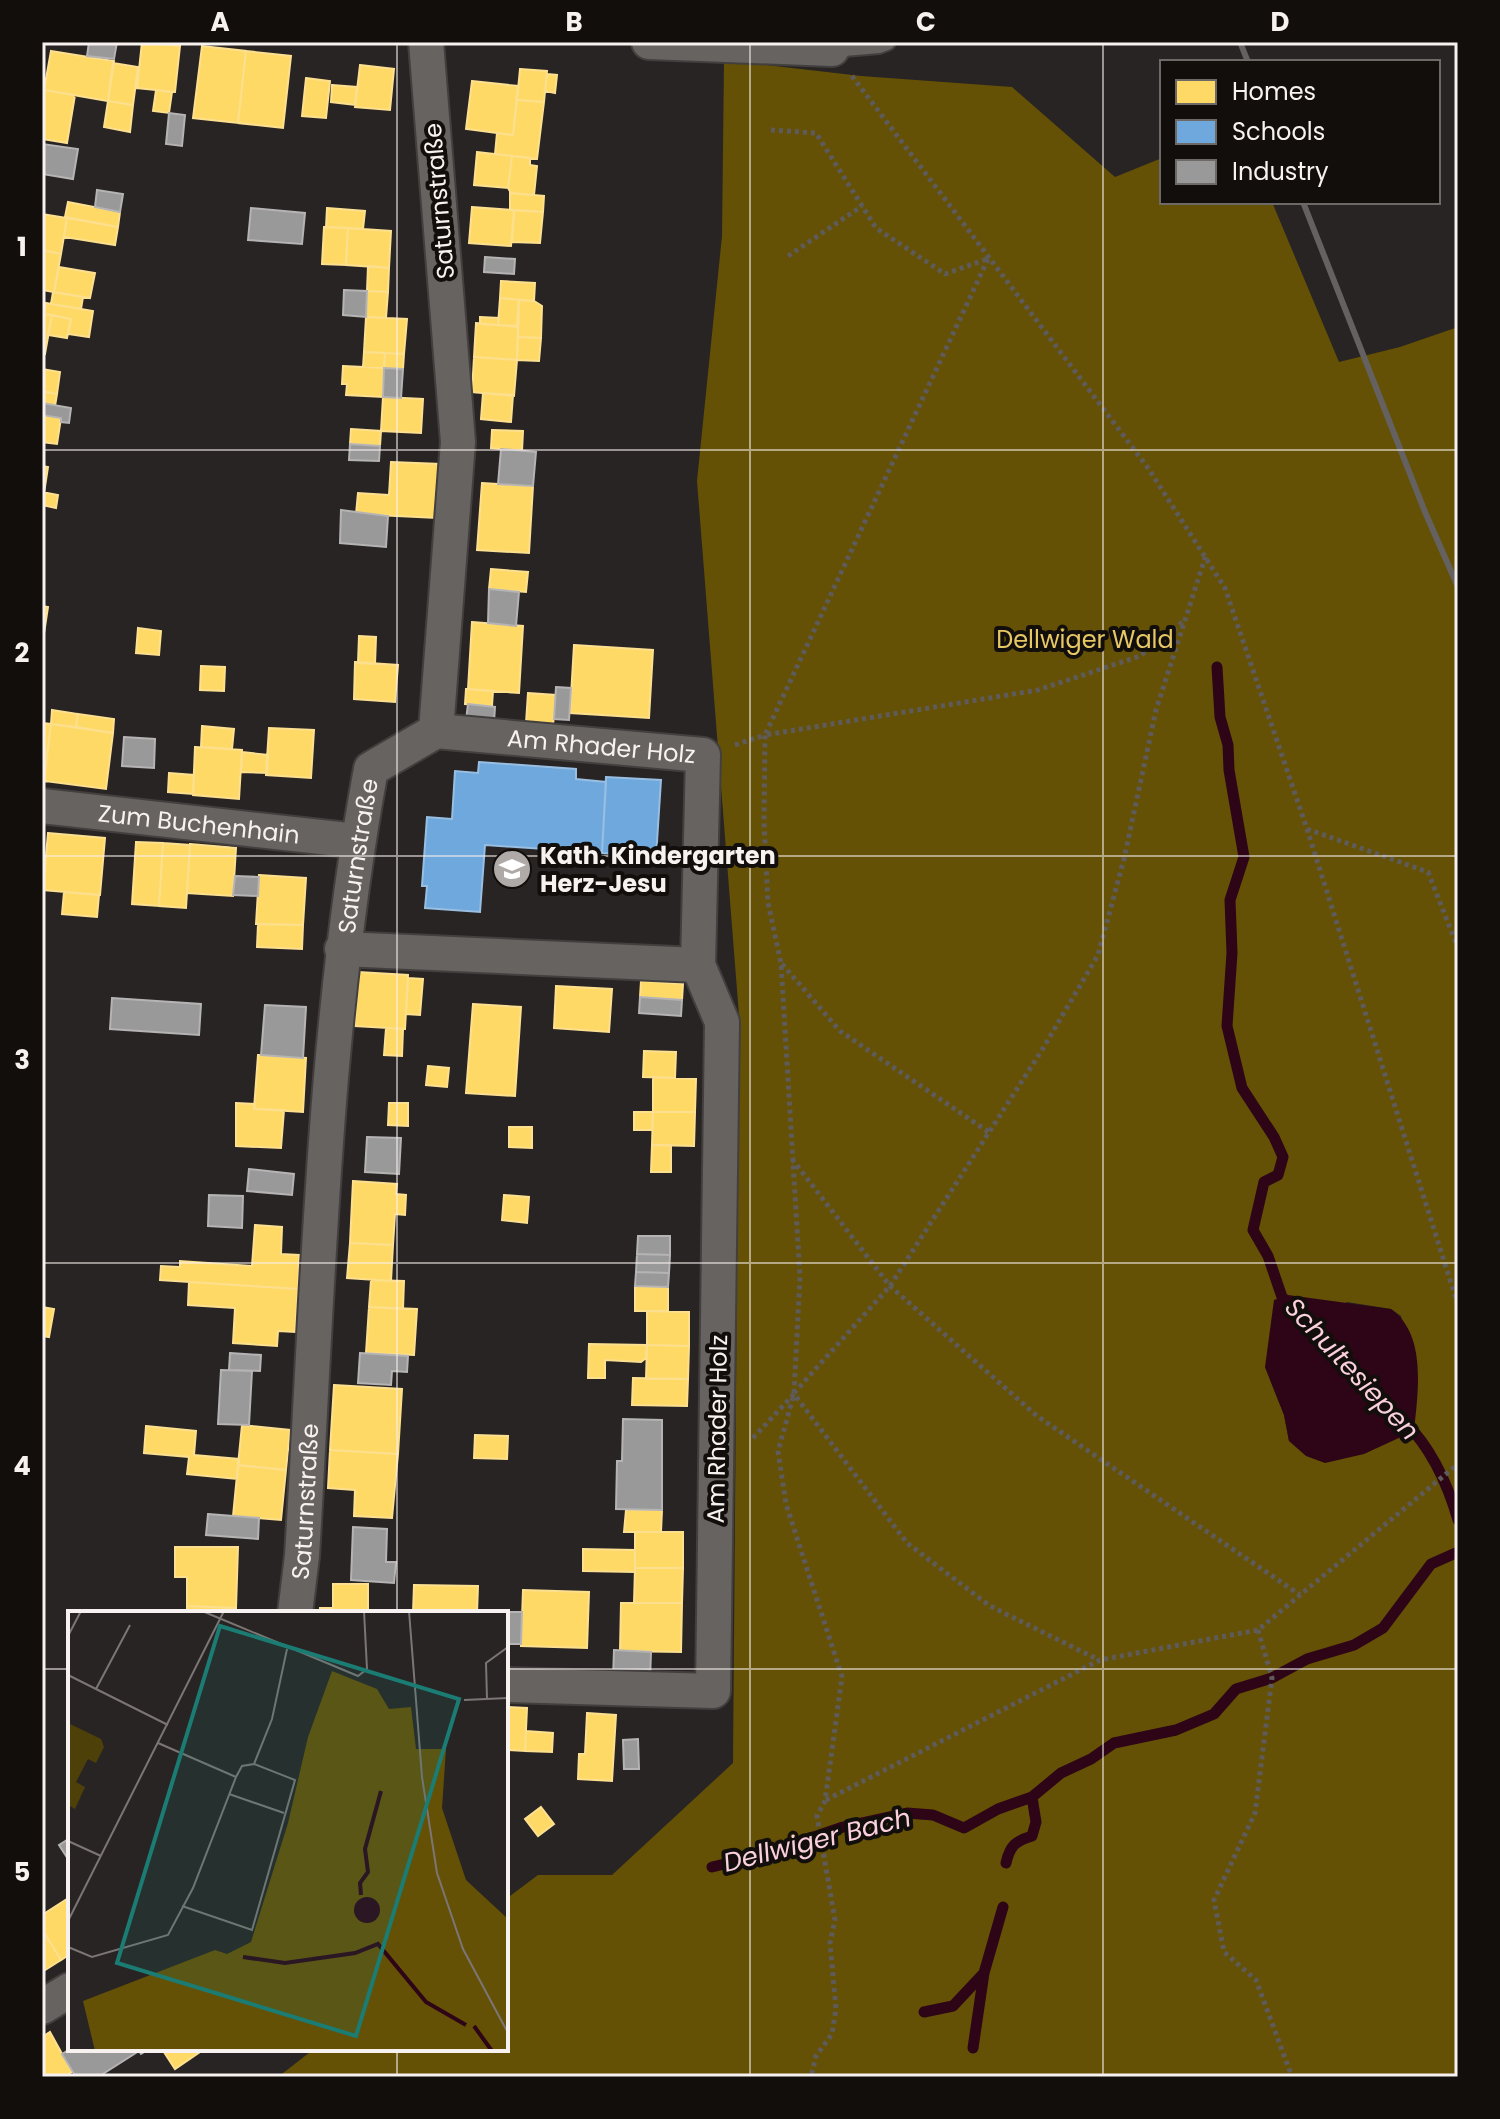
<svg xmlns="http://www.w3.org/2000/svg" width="1500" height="2119" font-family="Poppins,sans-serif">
<rect width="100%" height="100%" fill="#282423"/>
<path fill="#645106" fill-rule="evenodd" d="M724,60L861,76L1012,87L1115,177L1162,158V202H1272L1339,362L1400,347L1458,327V2077H278L314,2049H506V1899L538,1875H612L733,1763L739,1015L697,481L722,236ZM1347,1302L1391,1309L1401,1316L1417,1367L1414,1431L1289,1441L1284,1415L1265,1367Z"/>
<path fill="#2e0517" d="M1288,1295L1391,1309C1427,1335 1418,1391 1414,1431L1364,1454L1325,1463L1306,1456L1289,1441L1284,1415L1265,1367L1274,1300Z"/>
<path fill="#ffd966" stroke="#fde08f" stroke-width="2" d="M142,42L180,46L175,92L137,88Z
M202,46L246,51L238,123L193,118Z
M51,51L114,61L108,101L44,90Z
M246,51L291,56L283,128L238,123Z
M113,63L138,67L133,105L108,101Z
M360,65L394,69L390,110L355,107Z
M520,69L547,71L544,102L517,100Z
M547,74L557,75L555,93L545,91Z
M306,78L330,81L326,118L302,116Z
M472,81L518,86L513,135L466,129Z
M332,85L357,87L355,105L331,102Z
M44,90L75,95L67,143L42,139Z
M156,90L172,92L169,113L153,111Z
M517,100L544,102L537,159L495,154L497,133L513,135Z
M108,101L133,105L130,132L104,127Z
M477,152L512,156L508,188L474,185Z
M512,156L530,158V165L537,166L534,195L511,193L508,188Z
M510,193L544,196L543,212L510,210Z
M68,202L120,212L118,227L65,217Z
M472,207L514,210L511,246L469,243Z
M327,208L365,211L363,229L326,227Z
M514,210L543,212L540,243L512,242Z
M42,214L67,218L61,254L42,250Z
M67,218L118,227L115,245L64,237Z
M324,227L348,228L346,265L322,264Z
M348,228L391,231L389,268L346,265Z
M42,250L61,254L54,292L42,290Z
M368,266L389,268L388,292L367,291Z
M59,267L95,273L90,298L54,292Z
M501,281L535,283L534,301L500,298Z
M367,291L388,292L386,318L366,317Z
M53,292L83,297L81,309L51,304Z
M500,298L519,300L517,326L498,325Z
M519,300L534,301L542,306L541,338L518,337Z
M46,303L93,311L89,337L68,334L71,319L44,314Z
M42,314L52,315L45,354L42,353Z
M52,315L71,319L67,338L48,335Z
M366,317L407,319L404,354L364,352Z
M480,317L499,318L498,325L480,324Z
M476,323L518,327L517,360L474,357Z
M518,337L541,338L539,361L517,360Z
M364,352L385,353L384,368L363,367Z
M385,353L404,354L403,369L384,368Z
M474,357L517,360L514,396L472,392Z
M343,366L384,368L383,397L346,395L347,384H342Z
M42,369L60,372L57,394L42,391Z
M44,392L57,394L55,406L42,403Z
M483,393L513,395L511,422L481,419Z
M383,397L423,399L421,433L381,431Z
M42,415L61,418L57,444L42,442Z
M351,429L381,431L380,446L350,444Z
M492,430L523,431L522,451L491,448Z
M391,462L441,464L437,518L356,514L358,493L389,495Z
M42,466L48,467L44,493L42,492Z
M482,483L533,486L529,553L477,550Z
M42,492L58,495L56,508L42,505Z
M491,569L528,572L526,592L489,589Z
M42,606L48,607L43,640H42Z
M472,622L523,626L519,693L468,689Z
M138,628L161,631L159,655L136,653Z
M359,636L376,637L375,664L358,663Z
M574,645L653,650L649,718L570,713Z
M355,662L398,665L395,702L354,699Z
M201,666L225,667L224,691L200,690Z
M466,689L493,691L492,706L465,704Z
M528,693L556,695L553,725L526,723Z
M52,710L78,714L76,727L51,724Z
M78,714L114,719L113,733L76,727Z
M42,723L51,724L44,781L42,780Z
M51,724L113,733L106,789L44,781Z
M202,726L234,729L232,749L201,747Z
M269,728L314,730L311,778L266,775Z
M195,747L242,750L239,799L193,795Z
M242,752L268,755L267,773L241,772Z
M169,773L194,775L193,794L168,792Z
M48,833L105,838L100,895L43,890Z
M136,842L163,843L159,906L132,904Z
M163,843L190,845L186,908L159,906Z
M190,844L236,848L233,896L187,893Z
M259,875L306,878L303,925L256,924Z
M64,892L99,895L97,917L62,914Z
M258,924L303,925L302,949L257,947Z
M358,972L408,975L405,1029L355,1026Z
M408,978L423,979L420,1015L406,1014Z
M641,981L683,984L682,1000L640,997Z
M556,986L612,989L609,1032L554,1028Z
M473,1004L521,1007L515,1096L466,1093Z
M386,1028L403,1029L402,1056L384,1055Z
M644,1051L676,1052L675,1078L643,1077Z
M258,1055L306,1058L303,1112L254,1109Z
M428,1066L449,1068L447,1087L426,1085Z
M653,1077L696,1079L695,1112H653Z
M236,1103L255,1104L254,1109L284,1110L281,1148L236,1146Z
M389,1103H408V1126L388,1125Z
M634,1112H653L652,1130H634Z
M653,1112H695L694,1146L652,1145Z
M509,1127H532V1148L509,1147Z
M652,1145H671V1172H651Z
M353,1181L397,1184L396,1194L406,1195L405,1215L395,1214L393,1245L350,1243Z
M504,1195L529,1197L527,1223L502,1220Z
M255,1225L282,1227L281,1254L299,1255L298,1289L160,1280L161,1266L180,1267V1261L252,1266Z
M350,1243L393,1245L391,1281L347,1278Z
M371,1280L404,1281L403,1309L369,1307Z
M189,1282L298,1289L295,1332L278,1331L277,1346L233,1343L235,1308L188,1305Z
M635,1286L668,1287V1311H635Z
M42,1307L54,1309L49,1337L42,1336Z
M369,1307L417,1309L414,1355L366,1353Z
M647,1311L689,1312V1346L647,1345Z
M589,1344L647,1345L646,1358L641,1362L605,1360V1378H588Z
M647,1345L689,1346L688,1379H646Z
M633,1378L688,1379L687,1406L632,1405Z
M334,1385L402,1389L398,1454L330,1450Z
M242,1425L290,1430L286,1470L238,1465Z
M146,1426L196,1431L194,1455L239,1459L237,1479L187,1474L189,1457L144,1453Z
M475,1435L508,1436L507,1459L474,1458Z
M330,1450L398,1454L392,1518L354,1516L355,1490L328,1488Z
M238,1465L286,1470L281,1520L233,1516Z
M626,1510H662L661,1532H624Z
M635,1532H683V1568H635Z
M175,1547H238L236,1608L187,1606V1577H175Z
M583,1549L635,1550V1572L583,1571Z
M635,1568H683L682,1603H634Z
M333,1584H368V1613H320V1608H333Z
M414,1585L478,1586L477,1613H413Z
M523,1590L589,1592L587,1648L521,1646Z
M621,1603H682L681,1652L620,1651Z
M187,1606L236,1608V1613H187Z
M506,1707L527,1708L525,1751L506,1750Z
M587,1713L616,1715L612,1781L578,1779L579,1754H585Z
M526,1731L553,1733L552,1752L525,1751Z
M541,1807L554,1824L538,1836L525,1819Z
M70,1897V1954L61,1960L42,1929V1915Z
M42,1929L61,1960L42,1972Z
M50,2032L72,2072L64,2077H42V2037Z
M162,2049H198L200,2052L175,2069Z"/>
<path fill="#6fa8dc" stroke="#98bee2" stroke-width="2" d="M479,762L576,769V779L606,782L602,853L485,845L480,912L425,908L427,886H422L427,817L452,819L455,771L478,773Z
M606,777L661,780L656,857L602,853Z"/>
<path fill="#999" stroke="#b5b3b3" stroke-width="2" d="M89,42H117L114,59L87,56Z
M169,113L185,115L182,146L166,144Z
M42,144L78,149L73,179L42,174Z
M97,190L123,194L120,212L95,207Z
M251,208L305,213L302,244L248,240Z
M485,257L515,259L514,274L484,272Z
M344,290L367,291L366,317L343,315Z
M384,368L403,369L401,398L383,397Z
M42,403L71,408L69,423L61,422V418L42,415Z
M350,444L380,446L379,461L349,460Z
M501,449L536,452L533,486L498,484Z
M341,510L388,516L386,547L340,543Z
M489,589L519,592L516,626L488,623Z
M556,687L571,688L569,720L554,719Z
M468,704L495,707L494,722L466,720Z
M124,737L155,739L154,768L122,766Z
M235,876L259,877L258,896L233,895Z
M640,997L682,1000L681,1016L639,1013Z
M112,998L201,1004L199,1035L110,1029Z
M265,1005L306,1007L303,1058L261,1055Z
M367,1137L401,1138L399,1174L365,1172Z
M249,1169L294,1174L292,1195L247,1191Z
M209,1195L243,1196L242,1228L208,1226Z
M638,1236H670V1255L637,1254Z
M637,1254L670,1255L669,1273L636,1272Z
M636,1272L669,1273L668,1287L635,1286Z
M230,1353L261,1355L260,1371L229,1370Z
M360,1353L408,1356L407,1372L392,1371L391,1385L358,1383Z
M221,1370L252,1371L249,1425L218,1424Z
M623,1419L662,1420V1510L616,1509L617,1461H622Z
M208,1514L259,1518L258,1539L206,1535Z
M353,1527L387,1529L386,1562H396L394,1583L351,1580Z
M477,1612H522L521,1644H506V1613Z
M614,1650L651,1652L650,1680L613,1678Z
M638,1739L639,1769H624L623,1740Z
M70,1838V1862L59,1845Z
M70,2049H149L141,2054L139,2051L98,2077H76L62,2054Z"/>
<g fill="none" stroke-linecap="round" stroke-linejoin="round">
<path stroke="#2e0517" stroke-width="11" d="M1217,667L1220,717L1228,745L1229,770L1244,857L1230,900L1232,953L1227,1026L1242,1088L1274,1137L1283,1157L1278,1175L1264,1182L1253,1230L1268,1256L1282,1297L1292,1307
M1405,1422C1431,1448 1448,1485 1458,1520
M1006,1863C1010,1845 1016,1841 1032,1836L1036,1822L1032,1797
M712,1867L758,1856L843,1827L907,1813L933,1815L964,1828L998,1809L1032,1797L1061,1773L1091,1759L1114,1743L1176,1730L1214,1714L1236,1689L1272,1678L1307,1659L1354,1645L1383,1628L1431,1564L1458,1552
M924,2012L953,2006L984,1973
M973,2048L984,1973L1003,1907"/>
<defs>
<path id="lane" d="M832,49L879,45L887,42"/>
<g id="street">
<path d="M649,42L832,49"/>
<path id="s1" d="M436,731L703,755L698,965L722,1022L713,1691L506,1685"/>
<path id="s2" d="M42,806L357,841"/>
<path d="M342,949L698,965"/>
<path id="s3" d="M295,1613L302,1556C318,1294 323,1028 371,769L436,731L458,442L426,42"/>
<path d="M42,2007L70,1990"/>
</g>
</defs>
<use href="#lane" stroke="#433f3e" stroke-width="20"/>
<use href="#street" stroke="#433f3e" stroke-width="38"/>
<path stroke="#5e5b5a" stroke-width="5" stroke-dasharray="4 4" stroke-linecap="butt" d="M852,76L1148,468L1225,588L1307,829L1458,1305
M771,130L816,133L876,228L945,274L987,259
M788,256L862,206
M988,259L765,735L1038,690L1140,656L1184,621
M735,745L765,735L764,823L768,903L781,963L800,1277L794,1394L778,1451L786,1504L842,1677L825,1801L817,1816L835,1920L830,1943L836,2009L832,2034L816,2056L811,2077
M1307,829L1428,872L1458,948
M782,964L840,1031L990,1133
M792,1159L890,1286L1037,1416L1300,1595
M794,1393L890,1286L1042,1050L1098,955L1124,859L1156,710L1206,555
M753,1438L794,1394L907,1543L990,1606L1099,1660
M1258,1630L1272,1678L1255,1813L1214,1900L1224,1952L1256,1980L1292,2077
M826,1800L1100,1660L1258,1630L1458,1464"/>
<use href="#lane" stroke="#666361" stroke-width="16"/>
<use href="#street" stroke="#666361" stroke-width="34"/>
<path stroke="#646160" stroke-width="6" d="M1240,42L1248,62
M1303,202L1425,512L1458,587"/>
</g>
<path fill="none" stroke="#f7f1ef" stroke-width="2" stroke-opacity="0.55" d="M397,42V1613M750,42V2077M1103,42V2077M42,450H1458M42,856H1458M42,1263H1458M42,1669H70M506,1669H1458M397,2049V2077"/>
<defs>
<symbol id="school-disc" viewBox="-11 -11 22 22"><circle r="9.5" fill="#afa9a8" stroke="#110e0c"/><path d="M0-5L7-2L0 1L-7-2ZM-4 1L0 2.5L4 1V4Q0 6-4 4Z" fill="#fff"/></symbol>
</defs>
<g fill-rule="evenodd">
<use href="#school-disc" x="490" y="847" width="44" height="44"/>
</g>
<g text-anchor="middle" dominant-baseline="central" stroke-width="8" stroke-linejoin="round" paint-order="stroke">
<g font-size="24" fill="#f7f1ef" stroke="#110e0c">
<text transform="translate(439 201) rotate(-95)">Saturnstraße</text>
<text stroke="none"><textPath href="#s1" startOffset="166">Am Rhader Holz</textPath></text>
<text stroke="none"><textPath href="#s2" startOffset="158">Zum Buchenhain</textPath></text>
<text stroke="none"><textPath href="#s3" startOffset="760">Saturnstraße</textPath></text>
<text transform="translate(717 1429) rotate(-89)">Am Rhader Holz</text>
<text stroke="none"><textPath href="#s3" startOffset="112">Saturnstraße</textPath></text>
</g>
<g font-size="24" fill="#e7c864" stroke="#110e0c">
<text x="1085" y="639">Dellwiger Wald</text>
</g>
<g font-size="24" font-weight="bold" fill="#f7f1ef" stroke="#110e0c" text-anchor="start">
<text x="540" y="855">Kath. Kindergarten<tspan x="540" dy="28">Herz-Jesu</tspan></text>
</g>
<g font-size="26" font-style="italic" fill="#fad0dd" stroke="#110e0c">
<text transform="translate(1352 1369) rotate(47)">Schultesiepen</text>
<text transform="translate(817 1840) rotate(-14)">Dellwiger Bach</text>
</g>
</g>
<g transform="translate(68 1611)">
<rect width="440" height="440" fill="#282423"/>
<path d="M0,112L33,128L36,136L28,152L20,148L8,171L17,176L7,198L0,194Z" fill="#4e4009"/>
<path d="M264,60L309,78L321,98L343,96L348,138H378L374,197L398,269L440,308V440H27L15,390L147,339L159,343L183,331L220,212L240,126Z" fill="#645106"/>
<path d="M286 299a13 13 0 1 1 26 0a13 13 0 1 1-26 0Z" fill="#2e0517"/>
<path fill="none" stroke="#2e0517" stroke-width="4" d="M293,284L292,272L300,261L297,238L313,180M175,346L217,352L287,342L310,333L358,391L398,414M406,415L424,440"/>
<path fill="none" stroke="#7b7675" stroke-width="2" d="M134,0L290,65L299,58L296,0M341,0L354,166L369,262L395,338L440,422M0,25L13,0M0,64L100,114M28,78L62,14M419,88L418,52L440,36M396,89L440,87M90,132L168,166M161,183L216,202M0,230L33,245M114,295L184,319L227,169L186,153M0,310L156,0M0,336L24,346L100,324L125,277L168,166L174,155L186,153L204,108L219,38"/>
<path fill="#1b7c74" fill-opacity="0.15" stroke="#1b7c74" stroke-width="4" d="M152,15L391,88L288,425L49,352Z"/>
<rect width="440" height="440" fill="none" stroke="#f7f1ef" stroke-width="4"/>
</g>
<rect width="1500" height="2119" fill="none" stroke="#110e0c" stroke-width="88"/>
<rect x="1160" y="60" width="280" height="144" fill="#110e0c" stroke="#6d6967" stroke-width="2"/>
<rect x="1176" y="80" width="40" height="24" fill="#ffd966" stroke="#6d6967" stroke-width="2"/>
<text x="1232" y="100" font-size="24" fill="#f7f1ef">Homes</text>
<rect x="1176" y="120" width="40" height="24" fill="#6fa8dc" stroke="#6d6967" stroke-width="2"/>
<text x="1232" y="140" font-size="24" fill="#f7f1ef">Schools</text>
<rect x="1176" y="160" width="40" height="24" fill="#999999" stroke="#6d6967" stroke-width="2"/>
<text x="1232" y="180" font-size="24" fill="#f7f1ef">Industry</text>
<rect x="44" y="44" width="1412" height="2031" fill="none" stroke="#f7f1ef" stroke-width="3"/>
<g font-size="26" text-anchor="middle" font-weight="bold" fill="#f7f1ef">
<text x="220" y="31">A</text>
<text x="574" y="31">B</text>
<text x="926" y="31">C</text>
<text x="1280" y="31">D</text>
<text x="22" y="256">1</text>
<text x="22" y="662">2</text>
<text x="22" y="1069">3</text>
<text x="22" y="1475">4</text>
<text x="22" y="1881">5</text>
</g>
</svg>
